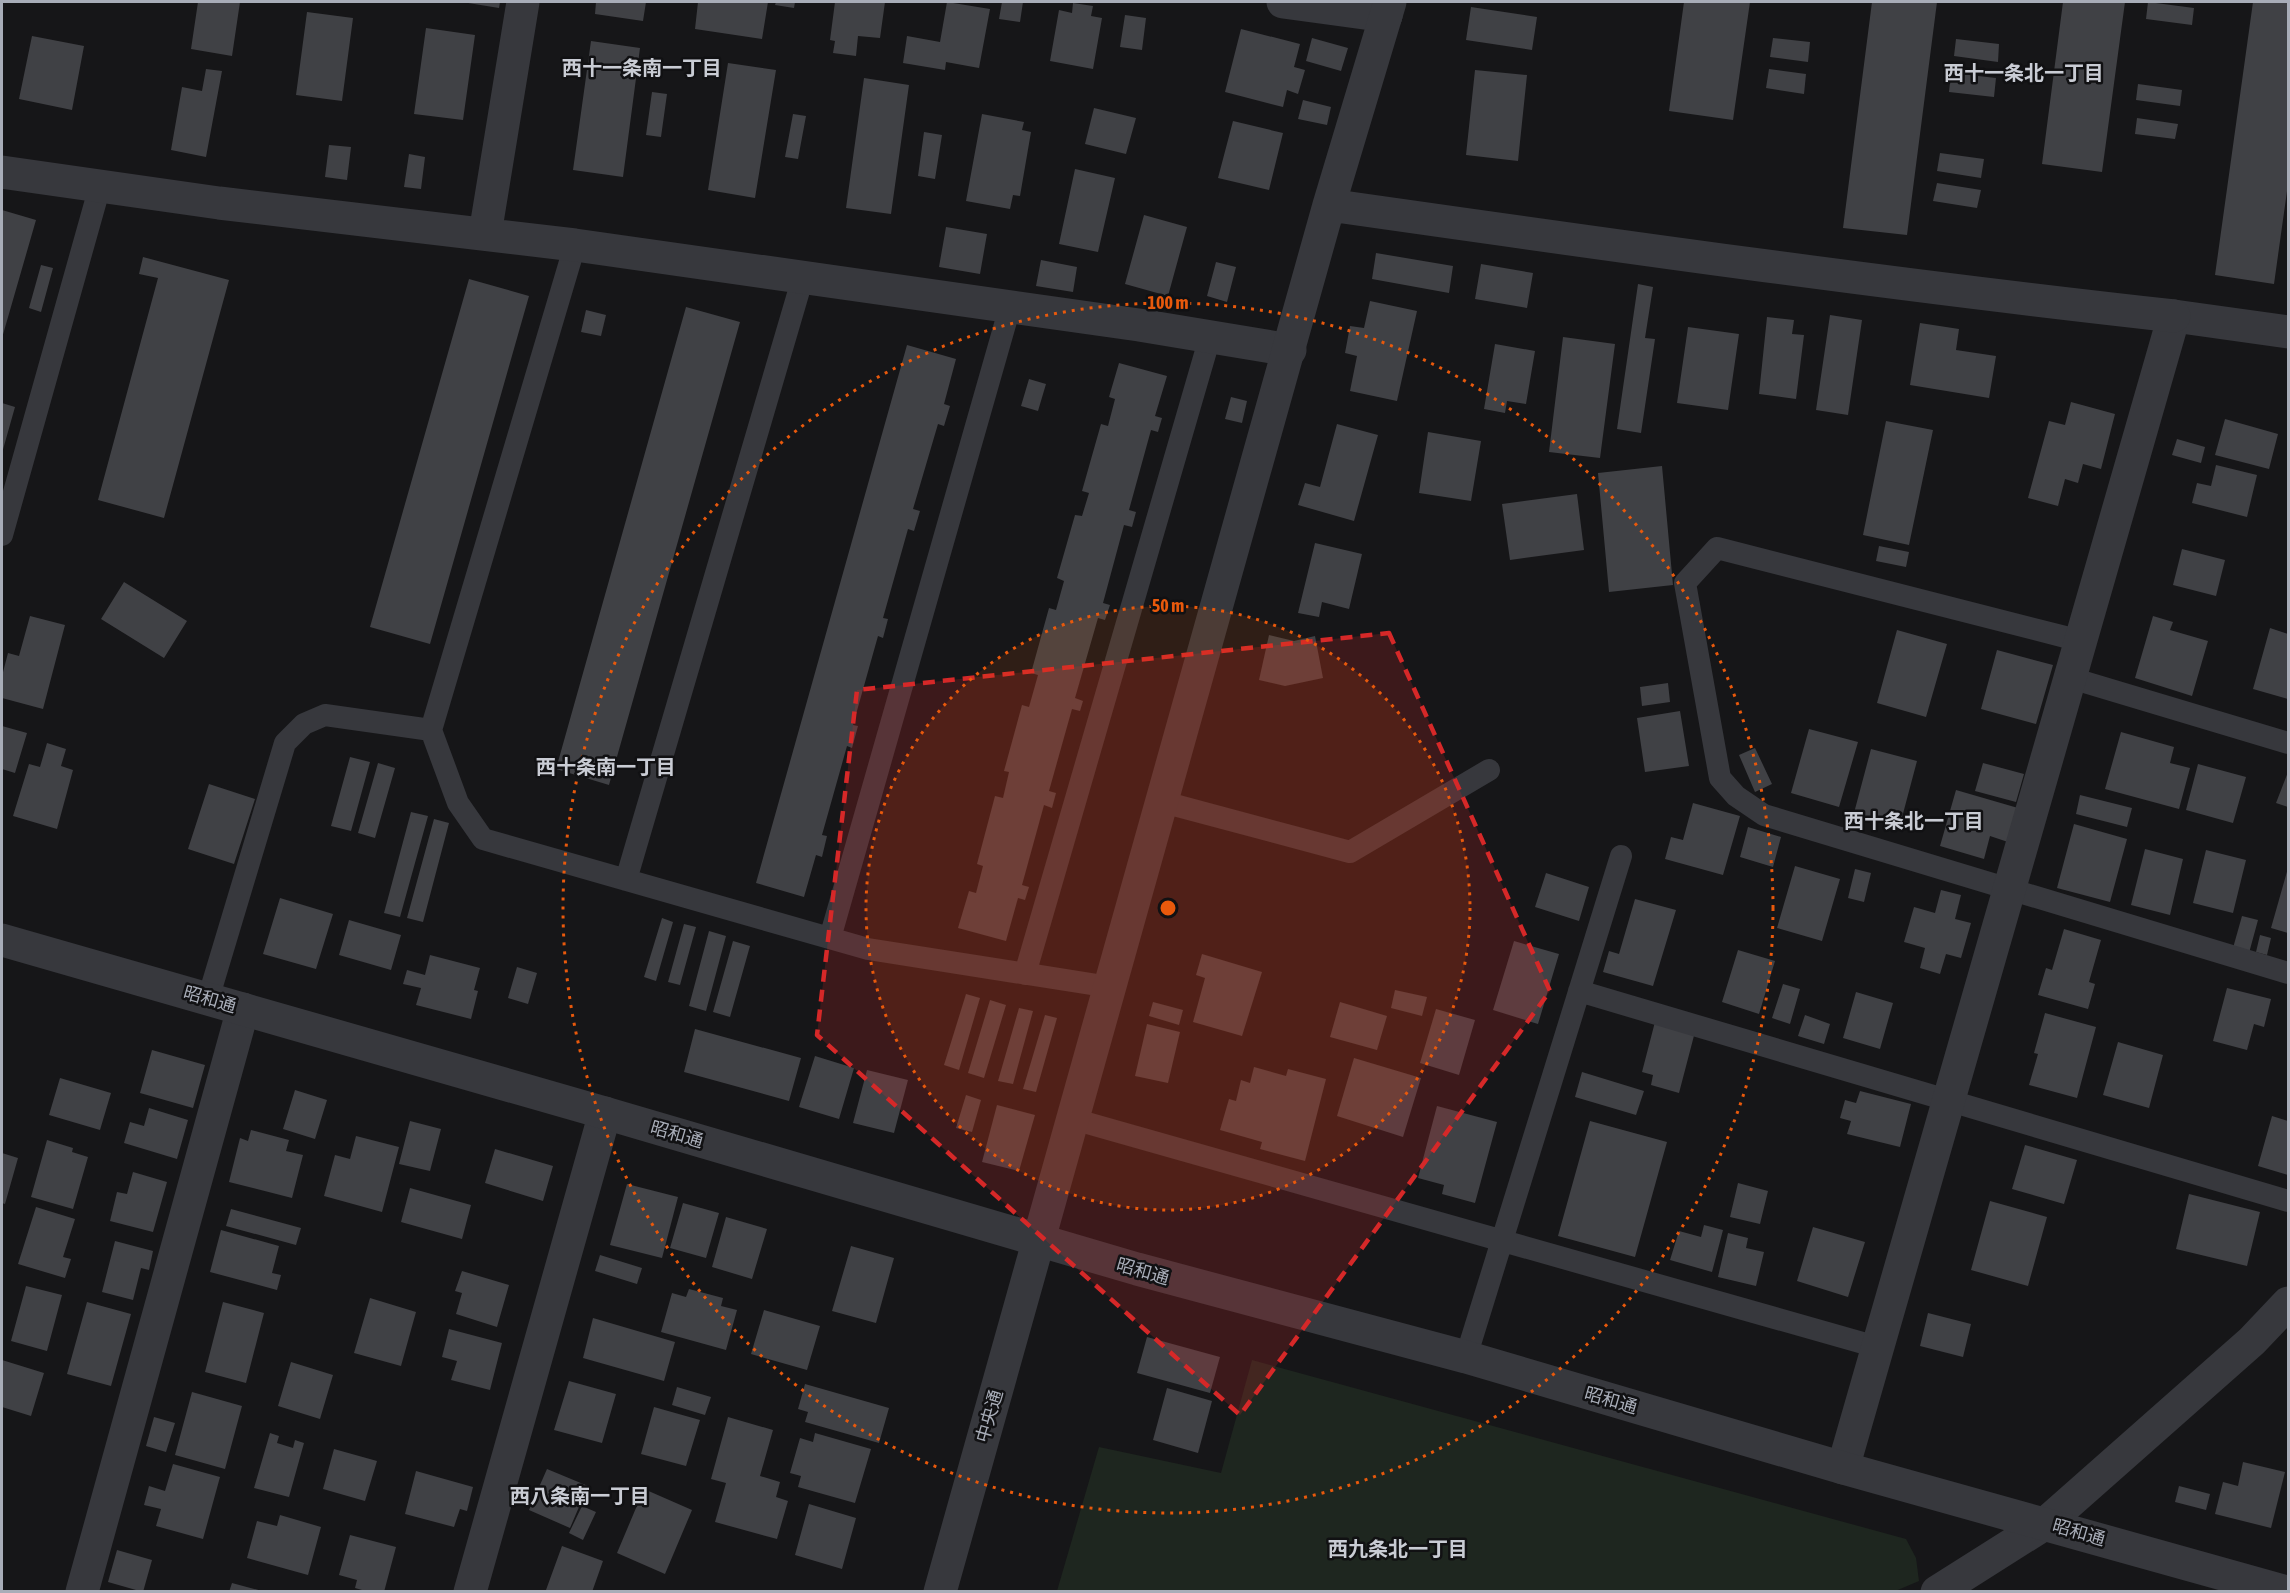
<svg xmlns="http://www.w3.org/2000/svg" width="2290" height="1593" font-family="'Asap Condensed','Noto Sans JP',sans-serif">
<rect width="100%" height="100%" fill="#161618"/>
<path fill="#1e261f" d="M1252,1360L1906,1539L1916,1558L1919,1581L1893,1592L1057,1591L1099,1447L1221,1473Z"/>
<path fill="#404145" d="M198,2H240L232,56L191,49Z
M462,2H500L499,8Z
M596,2H646L643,21L595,14Z
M698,2H768L762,39L695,29Z
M776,2H795L794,8L775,5Z
M835,2H885L880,38L858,36L856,56L833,53L835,41L830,40Z
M947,2L990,9L979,68L946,62L945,70L903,63L907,36L940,42Z
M1002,2H1023L1020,22L999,19Z
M1684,2H1750L1733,120L1669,111Z
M1872,2H1937L1907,235L1843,228Z
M2063,2H2125L2102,172L2042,164Z
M2148,2L2194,8L2192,25L2146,19Z
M2253,2H2288V184L2274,284L2215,275Z
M1073,3L1093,6L1091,16L1102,18L1093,69L1050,61L1059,10L1072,13Z
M1471,7L1537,17L1532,50L1466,40Z
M307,12L353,18L342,101L296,95Z
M1125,15L1146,18L1142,50L1120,47Z
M426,28L475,35L463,120L414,114Z
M1241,29L1300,44L1294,67L1305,70L1298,94L1287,90L1283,107L1225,92Z
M32,36L84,46L72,110L19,99Z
M1312,38L1348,48L1341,71L1306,61Z
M1773,38L1810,42L1808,62L1770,57Z
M1956,39L1999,44L1998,62L1954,56Z
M591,41L640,48L623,177L573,170Z
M728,63L776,70L755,198L708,190Z
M206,69L222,71L206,157L171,150L182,87L202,91Z
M1769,69L1806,74L1804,94L1766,88Z
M1475,70L1527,75L1518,161L1466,155Z
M1951,73L1996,78L1994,97L1949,92Z
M864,78L909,85L891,214L846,208Z
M2138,84L2182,90L2180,106L2136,100Z
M652,92L667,94L661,137L646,135Z
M1303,100L1331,107L1327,125L1298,119Z
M1094,108L1136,118L1126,154L1085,144Z
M793,114L806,116L798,159L785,157Z
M982,114L1024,122L1022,130L1031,132L1020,196L1013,195L1010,209L966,201Z
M2137,118L2178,124L2175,139L2135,134Z
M1233,121L1283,133L1269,190L1218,178Z
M924,132L942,135L935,179L918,176Z
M329,145L351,147L347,180L325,177Z
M1940,153L1984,159L1981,178L1937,171Z
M409,154L425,157L421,189L404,187Z
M1075,169L1115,178L1098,252L1059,244Z
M1937,183L1981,190L1977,208L1933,201Z
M2,210L36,220L2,338Z
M1144,215L1187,227L1168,296L1125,284Z
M946,227L987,234L980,274L939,267Z
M1376,253L1453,266L1449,293L1372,279Z
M143,257L229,280L164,518L98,500L158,278L139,274Z
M1041,260L1077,267L1073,292L1036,286Z
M1216,262L1236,267L1227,302L1207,296Z
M1481,264L1533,273L1527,308L1475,299Z
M41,265L53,268L41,312L29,308Z
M469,279L529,296L430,644L370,627Z
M1638,284L1653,287L1645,338L1655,339L1641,433L1617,429Z
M1370,301L1417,311L1397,401L1350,391L1357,356L1345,353L1350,326L1364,328Z
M686,307L740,322L609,785L556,769Z
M586,310L606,315L601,336L581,332Z
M1830,315L1862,320L1848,415L1816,410Z
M1767,317L1794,320L1792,334L1804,335L1796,399L1759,394Z
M1920,323L1959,329L1956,350L1996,356L1989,398L1910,385Z
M1688,327L1739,334L1728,410L1677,403Z
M1563,337L1615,344L1600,458L1549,452Z
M1495,344L1535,351L1526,404L1507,401L1505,413L1484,409Z
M907,345L956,359L944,404L950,406L944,426L938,424L913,509L920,511L914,531L908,529L883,618L888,619L883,638L878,636L853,725L858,726L852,748L847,746L822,835L827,836L822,857L816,855L804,897L756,883Z
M1119,363L1167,376L1155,416L1162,418L1158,432L1151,430L1129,510L1136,512L1132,527L1124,525L1103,603L1110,605L1105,620L1098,618L1075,698L1083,701L1080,711L1072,709L1049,791L1056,793L1052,808L1044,805L1022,885L1029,887L1025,900L1018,898L1006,941L958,928L969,891L976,893L983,866L977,864L995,796L1003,798L1009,772L1004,771L1022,705L1029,707L1038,675L1031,673L1049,608L1056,610L1064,581L1057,578L1075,515L1082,516L1089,493L1082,491L1101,424L1108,426L1115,399L1109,397Z
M1029,379L1046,384L1038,411L1021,406Z
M1231,397L1247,401L1242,423L1225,419Z
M2071,402L2115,414L2101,469L2083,464L2078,483L2065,479L2058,506L2028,498L2049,421L2065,425Z
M2,403L15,407L2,453Z
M2225,419L2278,434L2269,469L2215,455Z
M1886,421L1933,430L1909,545L1863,535Z
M1337,424L1378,435L1354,521L1298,505L1305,483L1320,487Z
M1428,432L1481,441L1471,501L1419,493Z
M2177,439L2205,447L2201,463L2172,455Z
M2216,465L2257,475L2247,517L2192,503L2197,483L2211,486Z
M1662,466L1673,585L1609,592L1598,473Z
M1577,494L1584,550L1510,560L1502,504Z
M1315,543L1362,554L1349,609L1322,602L1319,617L1298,613Z
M1879,546L1909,552L1906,567L1876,561Z
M2182,549L2225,560L2216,596L2173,585Z
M124,582L187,621L164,658L101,619Z
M30,616L65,625L43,709L2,698V676L8,653L19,656Z
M2153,616L2173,622L2170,630L2208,641L2192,696L2135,678Z
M2270,628L2288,634V699L2253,689Z
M1897,630L1947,644L1926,717L1877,703Z
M1269,635L1294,641L1315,636L1323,678L1285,686L1259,680Z
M1997,650L2053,665L2036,724L1981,709Z
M1668,683L1670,702L1642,706L1640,687Z
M1680,711L1689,766L1645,772L1637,718Z
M2,726L27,733L15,773L2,769Z
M1809,729L1858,742L1839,807L1791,793Z
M2121,732L2174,747L2170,763L2190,768L2179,809L2105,789Z
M47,743L66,749L61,766L73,770L57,829L13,816L29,764L40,767Z
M1755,748L1772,784L1755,792L1739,755Z
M1871,749L1917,761L1900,825L1854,813Z
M350,757L370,762L351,831L331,826Z
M378,763L395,768L375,838L358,833Z
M1983,763L2024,774L2016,802L1975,791Z
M2198,764L2246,777L2233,823L2186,810Z
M2288,772V807L2276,803Z
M209,784L255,799L234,864L188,849Z
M1956,790L2018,808L2008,842L1990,836L1984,859L1940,846Z
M2080,795L2132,808L2127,827L2076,814Z
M1693,803L1740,816L1723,875L1665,859L1671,837L1683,840Z
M411,812L428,816L400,917L384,913Z
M434,819L449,823L423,922L407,918Z
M2074,824L2127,839L2110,902L2057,888Z
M1748,827L1781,837L1773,867L1740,857Z
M2145,849L2183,859L2170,915L2131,905Z
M2206,850L2246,860L2233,913L2193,903Z
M1795,866L1840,879L1822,941L1777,928Z
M2288,868V933L2271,928Z
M1855,869L1871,873L1864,902L1848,898Z
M1546,873L1589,887L1579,921L1535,907Z
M1941,890L1961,895L1955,919L1971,923L1961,958L1946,954L1940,974L1920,968L1925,948L1904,942L1914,907L1935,913Z
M280,898L333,914L316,969L263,954Z
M1635,899L1676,910L1653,986L1603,972L1609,951L1619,954Z
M2242,916L2258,920L2249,953L2233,948Z
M662,918L673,922L656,981L644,977Z
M349,920L401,935L391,970L339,955Z
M684,924L696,927L680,985L668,982Z
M2064,929L2101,940L2089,982L2095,984L2088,1009L2038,995L2046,968L2052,970Z
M709,931L726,936L706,1011L689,1006Z
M2260,935L2271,938L2267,955L2256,952Z
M733,941L750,946L730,1017L713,1012Z
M1514,941L1559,954L1538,1024L1493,1010Z
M1738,950L1775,961L1759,1014L1722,1002Z
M1202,954L1262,972L1242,1036L1193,1022L1205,978L1196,975Z
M430,955L480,968L474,990L478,991L471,1019L416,1005L421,988L403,984L407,970L425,975Z
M517,967L537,973L528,1004L508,998Z
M1783,984L1800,989L1790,1024L1772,1018Z
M2227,988L2271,999L2264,1027L2254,1024L2247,1050L2213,1041Z
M1395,990L1427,997L1422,1016L1391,1008Z
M1856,992L1893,1003L1880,1049L1843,1038Z
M966,994L980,998L959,1070L944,1065Z
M990,1000L1006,1005L984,1078L968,1073Z
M1153,1002L1183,1010L1179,1025L1149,1016Z
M1340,1002L1387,1016L1377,1050L1330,1037Z
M1019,1008L1033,1011L1013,1084L998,1081Z
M1436,1009L1475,1020L1459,1075L1420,1063Z
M2045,1013L2096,1027L2077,1098L2029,1085L2038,1054L2034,1053Z
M1045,1015L1057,1018L1036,1092L1023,1089Z
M1805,1015L1830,1024L1824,1044L1798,1036Z
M1656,1018L1696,1028L1679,1093L1651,1085L1653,1075L1642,1072Z
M1147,1024L1180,1032L1168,1083L1135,1076Z
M695,1029L801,1058L789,1101L684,1072Z
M2118,1042L2163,1055L2149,1108L2103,1095Z
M152,1050L205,1065L193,1108L140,1093Z
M815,1056L854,1068L839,1119L799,1107Z
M1354,1058L1421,1078L1403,1137L1337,1116Z
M1254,1067L1286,1076L1288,1069L1326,1079L1305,1161L1260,1149L1262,1142L1220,1130L1229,1099L1236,1101L1241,1080L1250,1083Z
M867,1070L908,1080L894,1133L853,1123Z
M1582,1072L1644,1091L1636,1115L1575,1097Z
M60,1078L111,1093L100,1130L49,1115Z
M295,1090L327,1100L315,1139L283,1129Z
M1860,1091L1911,1104L1900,1147L1847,1134L1851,1121L1840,1118L1845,1100L1856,1103Z
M966,1095L981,1100L972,1132L956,1128Z
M997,1105L1035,1115L1019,1171L982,1162Z
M1437,1106L1497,1122L1475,1203L1442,1194L1444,1185L1418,1178Z
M149,1108L188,1120L177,1159L124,1143L130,1122L144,1126Z
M2272,1116L2288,1121V1175L2258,1166Z
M410,1121L441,1129L430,1171L399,1164Z
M1590,1121L1667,1142L1635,1257L1558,1236Z
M251,1130L289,1140L286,1151L303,1155L292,1198L229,1182L240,1138L248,1141Z
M356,1136L399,1147L382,1212L324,1196L335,1155L350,1159Z
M47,1140L73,1148L72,1152L88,1157L73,1209L31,1197Z
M2025,1145L2077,1160L2064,1204L2012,1189Z
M495,1149L553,1166L543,1201L485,1183Z
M2,1153L18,1158L5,1204L2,1203Z
M133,1172L167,1182L153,1232L110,1221L117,1192L127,1194Z
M1738,1183L1768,1191L1760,1224L1730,1217Z
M627,1184L678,1197L662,1258L610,1245Z
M410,1188L471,1205L462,1239L401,1222Z
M2189,1194L2260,1212L2247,1266L2176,1249Z
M1990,1201L2047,1217L2028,1286L1971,1270Z
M683,1203L719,1213L706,1258L670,1248Z
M36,1207L75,1219L63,1257L71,1259L65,1278L18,1264Z
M231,1209L301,1228L296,1245L226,1226Z
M726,1217L767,1229L752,1279L712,1267Z
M1704,1225L1723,1230L1712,1272L1670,1260L1679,1231L1701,1237Z
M1813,1227L1865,1242L1848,1297L1797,1281Z
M221,1230L279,1246L272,1273L281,1275L277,1290L210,1272Z
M1728,1233L1748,1238L1746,1248L1764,1252L1756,1286L1718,1277Z
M115,1241L153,1251L149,1270L141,1268L133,1300L102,1292Z
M851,1246L894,1258L876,1323L832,1311Z
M600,1255L642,1268L637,1284L595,1271Z
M462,1271L509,1285L497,1327L456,1314L462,1293L455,1291Z
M26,1286L62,1295L47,1351L11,1341Z
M689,1289L723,1298L721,1306L737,1310L726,1350L661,1332L672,1293L686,1297Z
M370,1298L416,1312L401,1366L354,1353Z
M87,1302L131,1314L111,1386L67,1374Z
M223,1302L264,1313L246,1383L205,1372Z
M764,1310L820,1326L807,1370L751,1354Z
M1928,1313L1971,1324L1963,1357L1920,1346Z
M593,1318L675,1342L664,1381L583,1358Z
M449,1329L502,1343L490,1390L451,1380L457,1361L442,1357Z
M1147,1337L1220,1357L1210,1393L1137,1373Z
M2,1360L44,1373L31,1416L2,1407Z
M291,1362L333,1375L320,1419L278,1406Z
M569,1381L616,1394L602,1443L554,1430Z
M805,1384L889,1408L879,1443L805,1422L808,1412L798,1409Z
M677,1387L711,1397L705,1415L672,1405Z
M1167,1388L1212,1401L1198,1453L1153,1440Z
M192,1392L242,1406L225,1469L175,1455Z
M654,1407L700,1420L686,1466L641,1454Z
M154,1417L175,1423L166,1452L146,1446Z
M728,1417L773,1430L760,1476L780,1482L776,1497L788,1501L777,1539L715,1522L726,1483L711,1479Z
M270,1433L279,1436L277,1443L293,1448L295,1440L304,1443L289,1497L254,1488Z
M815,1433L871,1449L855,1503L798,1487L801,1476L790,1473L800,1438L813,1442Z
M334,1449L377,1461L365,1501L323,1489Z
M2243,1462L2285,1472L2271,1528L2215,1514L2223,1482L2238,1486Z
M173,1464L220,1477L203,1539L156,1526L161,1509L144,1505L149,1486L165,1491Z
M547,1469L588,1486L570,1528L529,1510Z
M416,1471L473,1487L467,1511L460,1509L454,1527L405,1514Z
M2179,1486L2210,1494L2206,1510L2175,1502Z
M644,1489L692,1510L665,1574L617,1553Z
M809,1504L856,1518L842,1569L795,1555Z
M582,1506L596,1512L583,1540L569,1533Z
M280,1515L321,1527L308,1575L247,1558L257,1521L277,1526Z
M350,1535L396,1547L384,1592H369L355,1588L357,1580L339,1575Z
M562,1546L603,1561L592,1592L546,1590Z
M117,1550L152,1560L143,1592L108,1582Z
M232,1583L262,1591V1592H229Z"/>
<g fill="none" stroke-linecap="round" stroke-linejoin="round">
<path stroke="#37383d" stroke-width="22" d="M2,535L100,186
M2081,641L1717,548L1685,583L1720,778L1736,796L1764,815L2288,973
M2071,678L2288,743
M431,730L458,803L483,839L868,949L1110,987
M1163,802L1350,852L1489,770
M626,880L803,277
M830,938L1010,307
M1025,974L1210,337
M1579,991L2288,1201
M208,999L285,743L304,724L325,715L431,730L575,245
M1073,1119L1877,1347
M1466,1357L1621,856"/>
<path stroke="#37383d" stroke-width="33" d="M1283,2L1386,16
M2,172L219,203L575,245L1139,325L1290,350
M485,234L523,2
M1843,1468L2174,316L2288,332
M82,1592L243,1009
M470,1592L605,1113
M1937,1592L2046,1523L2252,1341L2288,1303"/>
<path stroke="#37383d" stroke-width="33" d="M1329,205C1610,245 1892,285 2174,316
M2,940L605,1113L1137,1269L1466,1357L1843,1468L2287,1592
M940,1592L1329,205L1390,2"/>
</g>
<path fill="#d62828" fill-opacity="0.2" stroke="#d62828" stroke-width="4.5" stroke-dasharray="12 8" stroke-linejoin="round" d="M1389,633L1550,991L1240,1415L817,1035L857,690Z"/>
<circle cx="1168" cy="908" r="302" fill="#e8590c" fill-opacity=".12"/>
<g fill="none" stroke="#e8590c" stroke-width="3" stroke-dasharray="3 6">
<circle cx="1168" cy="908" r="302"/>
<circle cx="1168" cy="908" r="605"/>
</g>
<g text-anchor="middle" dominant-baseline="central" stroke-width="5" stroke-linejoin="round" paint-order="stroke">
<g font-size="18" fill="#a8adb8" stroke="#111113">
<text transform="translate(210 999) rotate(16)">昭和通</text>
<text transform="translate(677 1134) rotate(16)">昭和通</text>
<text transform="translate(1143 1271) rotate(16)">昭和通</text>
<text transform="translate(1611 1400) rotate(16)">昭和通</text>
<text transform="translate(989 1416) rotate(-74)">中央通</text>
<text transform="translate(2079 1532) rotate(16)">昭和通</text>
</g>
<g font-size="20" font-weight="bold" fill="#c9ccd4" stroke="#111113">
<text x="642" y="67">西十一条南一丁目</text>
<text x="2024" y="72">西十一条北一丁目</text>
<text x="606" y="766">西十条南一丁目</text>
<text x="1914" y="820">西十条北一丁目</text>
<text x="580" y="1495">西八条南一丁目</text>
<text x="1398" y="1548">西九条北一丁目</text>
</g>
</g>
<circle cx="1168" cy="908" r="9" fill="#e8590c" stroke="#111113" stroke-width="3"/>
<g font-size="18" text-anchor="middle" font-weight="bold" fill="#e8590c" stroke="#111113" stroke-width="5" stroke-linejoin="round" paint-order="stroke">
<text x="1168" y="309">100 m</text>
<text x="1168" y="612">50 m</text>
</g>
<rect width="2290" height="1593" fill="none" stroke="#a8adb8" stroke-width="6"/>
</svg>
